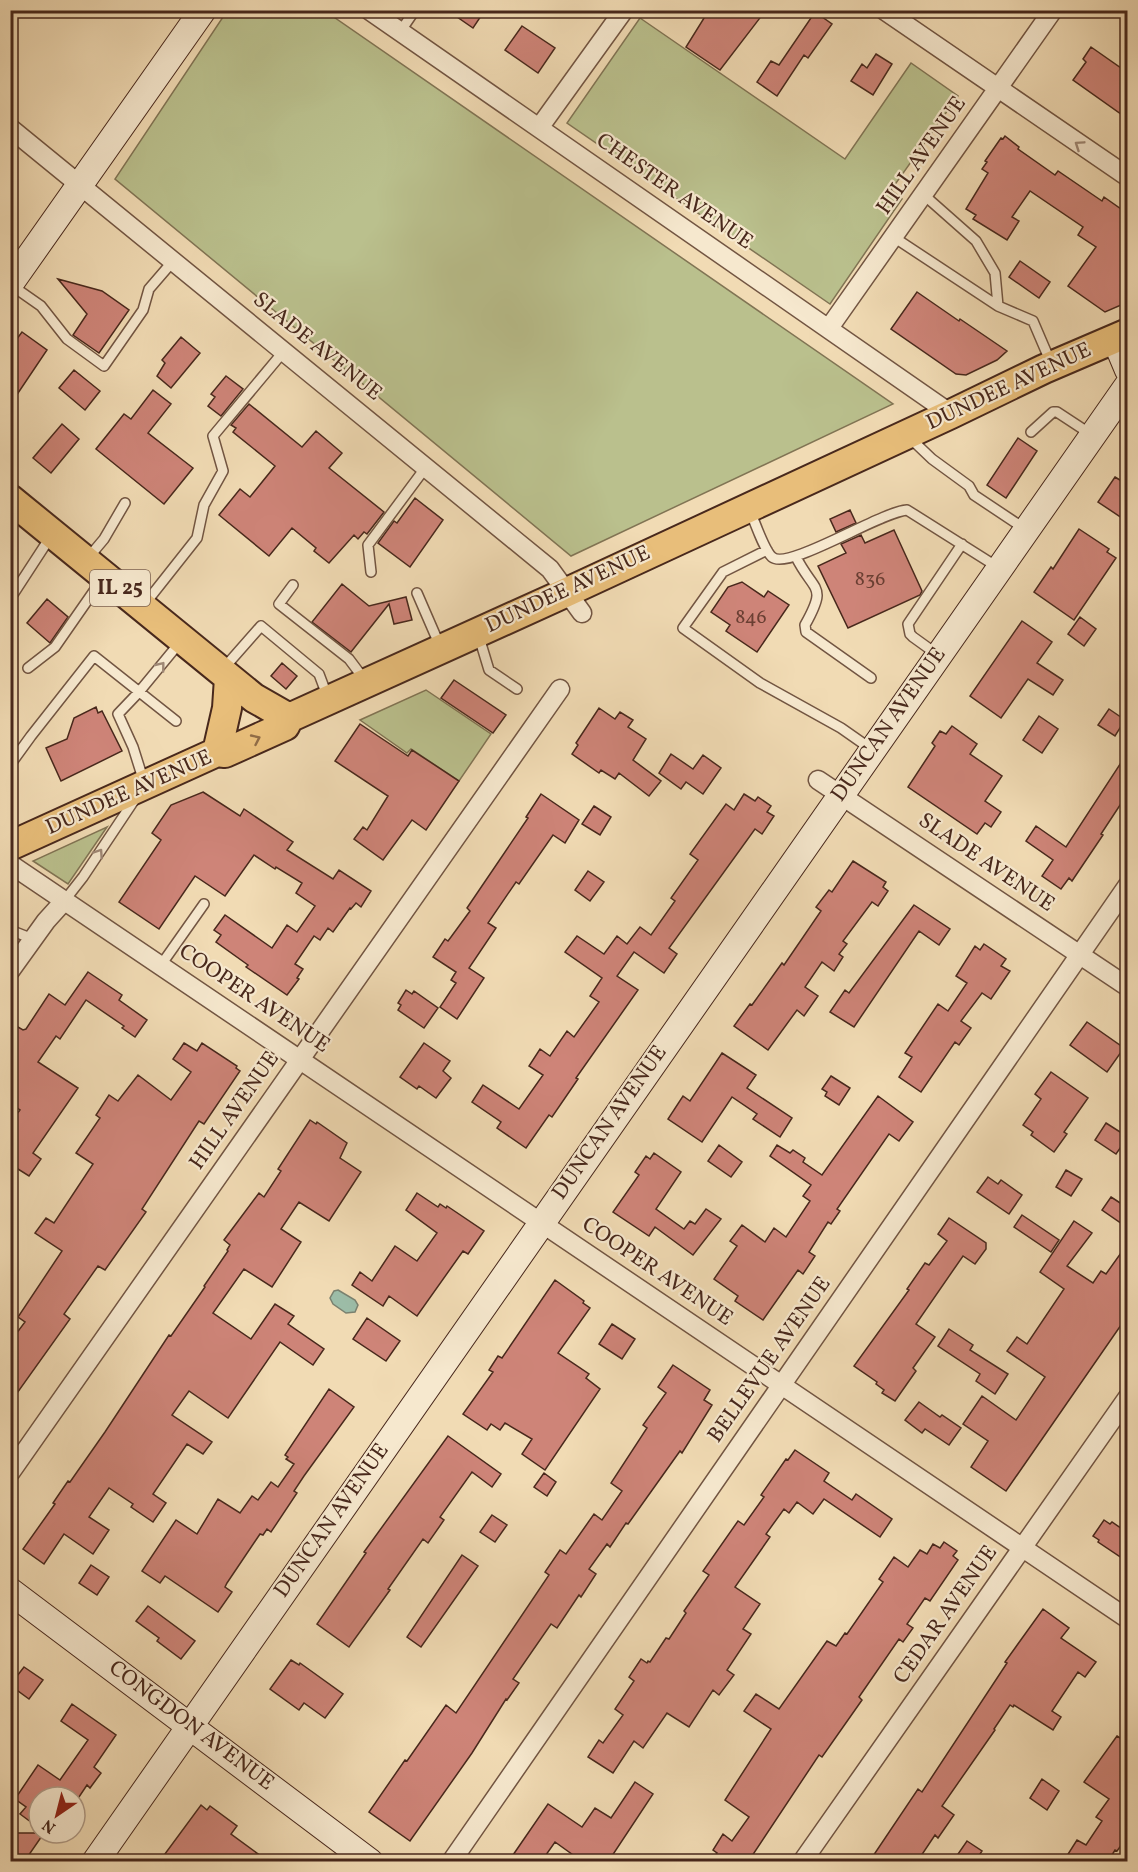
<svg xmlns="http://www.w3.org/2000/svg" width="1138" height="1872" font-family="Vollkorn,serif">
<rect width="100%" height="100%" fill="#f1dbb4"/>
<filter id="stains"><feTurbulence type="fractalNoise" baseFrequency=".00333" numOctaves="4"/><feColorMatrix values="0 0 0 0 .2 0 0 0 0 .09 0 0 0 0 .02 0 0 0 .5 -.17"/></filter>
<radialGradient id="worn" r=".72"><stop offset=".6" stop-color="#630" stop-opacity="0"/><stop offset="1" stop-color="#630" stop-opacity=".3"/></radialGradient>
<path fill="#bac08d" stroke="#817454" stroke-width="1.5" d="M227,11H325L893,404L571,556L115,179Z
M640,18L845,159L911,63L958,96L891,190L902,199L830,304L567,123Z
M426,690L491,734L459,781L411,749L407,753L360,720Z
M107,827L68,884L33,861Z"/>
<path fill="#9cbca7" stroke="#7a816f" stroke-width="1.5" d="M338,1290L355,1300L358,1305L355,1312L346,1313L333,1304L330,1298L334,1291Z"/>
<path fill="#ce8478" stroke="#48281c" stroke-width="1.5" d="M447,10H485L473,28Z
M709,10H766L720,70L686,47Z
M815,12L832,24L808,58L804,55L777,96L757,82L771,61L779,65Z
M522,26L555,48L538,73L505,50Z
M1091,47L1128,73V119L1073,80L1086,62L1083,59Z
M876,54L892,64L873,95L851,81L862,64L867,68Z
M1005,136L1019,147L1018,149L1055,175L1058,171L1102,201L1104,197L1128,214V302L1105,312L1068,286L1096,247L1078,235L1083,227L1030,191L1012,217L1019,221L1007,240L973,219L976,215L966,209L988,173L982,169L987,162L985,161L1001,138L1003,139Z
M1020,261L1050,282L1039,298L1009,277Z
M58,279L102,291L129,310L99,353L73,335L87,314Z
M917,292L959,321L960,319L1007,351L997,360L966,375L956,374L891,329Z
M22,332L47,350L10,405V363L16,354L10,350V348Z
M181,337L200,353L171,388L157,376L165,363L162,360Z
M74,370L100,391L85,410L59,388Z
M226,376L243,389L221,416L208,406L215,397L211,394Z
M153,390L171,404L148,433L193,468L164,504L96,449L124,414L131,419Z
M249,404L302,447L316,431L342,453L329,468L384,512L367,534L364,532L358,539L354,535L329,563L314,551L316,548L292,528L269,556L219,515L240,489L250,497L275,466L233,432L236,428L231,425Z
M62,424L79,439L51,473L33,458Z
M1018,438L1037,451L1006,498L987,485Z
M1115,477L1128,485V522L1098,502Z
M415,498L443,520L410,567L378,543L394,521L397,523Z
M850,510L856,523L836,532L830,519Z
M1079,529L1109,549L1107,552L1116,558L1074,620L1034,592L1051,567L1053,569Z
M894,530L922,591L920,595L848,628L818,566L846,553L841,544L861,535L865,543Z
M742,582L764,597L768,591L789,605L757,652L726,631L730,625L711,612L728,587Z
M342,584L369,606L406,597L412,620L394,624L389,604L351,652L312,622Z
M47,599L68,617L50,643L27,623Z
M1080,617L1096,629L1084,646L1068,634Z
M1022,621L1052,642L1037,663L1063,680L1053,695L1028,679L1001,718L970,696Z
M282,663L297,676L286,689L271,676Z
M454,680L506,715L493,733L441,698Z
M96,707L98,713L102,711L122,751L61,781L46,748L67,739L74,718Z
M599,708L615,719L620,712L633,720L628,727L646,739L633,760L661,781L649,796L619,773L615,779L601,770L599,773L572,754L578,745L576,743Z
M1109,709L1125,720L1115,736L1098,725Z
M1039,716L1058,729L1042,753L1023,740Z
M360,724L408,756L412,750L459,781L426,830L412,820L383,860L354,839L363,827L367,830L388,796L335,761Z
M952,726L977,744L970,754L1002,776L985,801L1001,812L991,827L985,823L977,834L908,787L935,746L932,743L940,731L946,734Z
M1128,752V793L1101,834L1103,835L1072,881L1069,878L1061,889L1042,876L1053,860L1026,841L1036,826L1066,847Z
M671,754L693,769L703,755L721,768L703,794L686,782L681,789L659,773Z
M203,792L240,816L244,809L293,842L287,850L333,879L339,870L371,891L361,907L356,903L351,909L350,908L333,932L328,928L320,940L314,936L295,964L303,969L297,978L299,979L287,995L246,967L248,965L216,942L221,935L214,930L225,915L272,948L287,925L297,932L315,906L296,893L302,883L276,867L275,869L254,855L225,896L195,876L159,929L119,902L161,840L152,833L171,805Z
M541,794L579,820L565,843L553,835L519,884L516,882L488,923L496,928L469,968L484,978L457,1019L440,1007L456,983L451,980L456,972L433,957L445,939L448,941L451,937L470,911L467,908L528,818L526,817Z
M744,794L755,801L758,797L771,806L767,812L774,816L762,834L755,829L669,948L677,954L664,973L634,952L617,976L638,990L576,1078L578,1079L552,1117L549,1115L526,1148L497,1128L501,1122L472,1102L483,1085L519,1109L543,1075L529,1066L540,1049L550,1056L567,1031L574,1037L599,1002L590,996L602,978L565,952L577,936L604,954L617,936L627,944L640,927L651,935L675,901L671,898L698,860L690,854L726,804L734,810Z
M594,806L611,817L600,835L582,824Z
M853,861L886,882L883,887L888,891L878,906L872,902L843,941L847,944L839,954L843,957L834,971L822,962L805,987L818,996L804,1016L797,1010L768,1050L734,1026L750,1004L752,1005L782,963L784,965L821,911L816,907L829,890L832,892Z
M588,871L604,882L590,901L575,890Z
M914,905L950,929L939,945L919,931L854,1027L830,1012L845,990L849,993Z
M984,944L1006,959L1001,966L1010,971L991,999L982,993L961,1021L971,1028L959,1045L955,1042L921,1092L899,1077L912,1057L905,1053L938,1004L948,1011L967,983L956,976L975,946L980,950Z
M88,972L122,995L119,1000L147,1020L135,1037L122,1028L124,1026L86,1000L60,1039L56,1036L38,1062L78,1088L33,1153L41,1159L29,1176L10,1164V1123L20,1110L10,1103V1038L18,1027L23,1030L26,1029L49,994L65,1005Z
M406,990L412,994L414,991L438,1008L424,1028L398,1010L401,1005L398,1003Z
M1087,1022L1124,1048L1107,1072L1070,1045Z
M184,1043L197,1051L202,1043L237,1066L236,1068L240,1071L204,1124L199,1121L142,1209L146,1212L105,1270L98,1266L64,1314L70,1319L10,1403V1342L25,1322L18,1317L62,1251L35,1233L46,1218L54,1223L93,1164L76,1153L100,1118L96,1115L109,1095L118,1101L138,1075L171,1100L191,1072L173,1059Z
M424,1043L450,1061L443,1071L451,1078L436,1098L419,1086L417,1089L400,1077Z
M722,1053L756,1075L747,1088L792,1118L780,1137L753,1119L757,1114L732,1097L702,1142L668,1119L683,1096L690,1101Z
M1051,1072L1088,1098L1064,1132L1067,1134L1054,1152L1031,1135L1033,1132L1023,1125L1041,1099L1035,1094Z
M831,1076L850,1088L839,1105L825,1096L827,1092L822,1089Z
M878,1096L913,1122L899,1141L889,1134L837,1209L840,1211L831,1224L828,1222L809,1252L815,1256L803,1274L798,1270L763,1320L735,1301L738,1296L714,1279L737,1246L730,1241L742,1225L765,1242L774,1228L786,1237L810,1201L803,1196L811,1185L770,1156L777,1145L790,1153L793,1150L805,1158L803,1162L822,1175Z
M310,1120L316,1124L317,1122L347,1143L340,1158L361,1172L329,1221L299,1202L281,1229L301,1242L272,1287L244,1269L213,1313L251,1339L275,1304L294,1316L288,1324L324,1349L313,1365L280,1342L228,1418L189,1391L172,1415L212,1442L203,1454L187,1444L153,1494L166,1503L153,1522L131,1507L133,1504L109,1488L89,1517L109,1530L93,1554L64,1534L44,1564L23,1549L55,1504L53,1503L68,1481L70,1482L105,1432L169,1335L171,1336L205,1287L204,1286L228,1251L227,1250L230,1245L224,1240L259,1193L264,1197L281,1171L278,1169Z
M1106,1123L1128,1137L1116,1154L1095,1140Z
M719,1145L742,1162L731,1177L708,1161Z
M654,1153L681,1172L656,1209L684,1229L690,1221L695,1224L706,1209L721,1219L693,1255L655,1227L649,1236L613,1212L639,1175L635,1172L646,1156L650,1159Z
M1066,1170L1082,1179L1071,1196L1056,1187Z
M988,1177L998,1184L1001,1180L1022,1195L1009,1214L977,1192Z
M417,1193L438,1207L440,1204L446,1208L447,1206L484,1231L468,1254L463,1251L417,1316L389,1296L383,1306L352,1285L360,1272L372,1281L395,1246L417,1261L437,1233L406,1210Z
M1111,1197L1128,1208V1228L1102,1210Z
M1022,1215L1059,1240L1051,1252L1014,1227Z
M949,1218L986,1243V1249L975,1264L963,1256L916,1324L935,1337L913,1368L916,1371L895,1401L882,1393L884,1390L876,1384L877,1382L854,1366L909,1290L907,1289L925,1263L929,1265L947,1241L938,1234Z
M1074,1221L1092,1233L1067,1266L1093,1283L1101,1271L1106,1274L1128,1243V1315L1006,1491L971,1467L988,1441L963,1424L982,1396L1016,1420L1045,1377L1007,1351L1017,1337L1027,1344L1064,1289L1040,1272Z
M555,1280L584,1301L583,1303L590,1308L558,1353L589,1374L586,1378L600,1389L545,1470L522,1454L532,1439L505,1423L500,1430L491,1424L487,1430L463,1414L493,1372L489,1370L498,1356L502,1358Z
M367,1318L400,1341L386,1361L353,1339Z
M612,1324L635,1339L622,1359L599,1344Z
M949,1329L973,1345L970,1350L1008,1374L995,1394L976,1381L980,1374L938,1346Z
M673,1365L710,1390L704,1400L712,1405L682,1453L680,1451L628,1524L626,1523L610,1547L607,1544L589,1569L596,1574L581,1597L579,1595L557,1628L551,1624L513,1679L519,1683L507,1700L506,1699L472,1753L410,1841L369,1812L405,1760L407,1761L446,1705L456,1713L549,1575L545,1572L560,1550L566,1554L594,1514L602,1520L622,1491L611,1483L647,1428L643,1425L666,1393L658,1387Z
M329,1389L354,1407L304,1476L294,1491L297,1493L271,1532L267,1529L263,1535L260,1534L227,1583L225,1587L232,1592L218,1612L165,1576L160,1583L142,1571L176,1520L197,1534L218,1499L240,1513L252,1496L258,1500L271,1482L278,1487L294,1464L286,1459L288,1457L285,1455Z
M919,1402L940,1417L942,1415L961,1428L949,1445L925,1429L922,1433L905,1420Z
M448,1436L501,1474L492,1487L472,1472L440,1517L444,1520L428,1543L423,1539L388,1589L390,1590L349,1647L317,1624L366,1553L364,1552Z
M795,1450L829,1473L824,1481L852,1500L856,1494L892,1519L880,1537L824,1499L813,1514L797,1502L789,1513L784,1509L766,1534L770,1537L735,1587L760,1604L743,1629L751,1634L727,1670L734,1675L719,1695L713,1690L689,1727L667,1713L643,1748L634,1741L613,1773L588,1757L599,1740L603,1743L623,1715L615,1709L634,1681L629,1677L641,1659L647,1663L648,1661L650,1662L666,1638L669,1639L686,1613L684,1611L709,1575L703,1571L738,1521L744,1525L764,1497L761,1495L786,1459L788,1460Z
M544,1473L556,1482L547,1496L534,1487Z
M492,1515L507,1525L495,1542L480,1532Z
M1104,1520L1110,1524L1112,1522L1128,1533V1562L1098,1542L1099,1540L1093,1536Z
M944,1542L957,1551L953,1556L958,1560L930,1601L925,1598L907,1624L913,1628L903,1642L899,1639L859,1697L862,1700L822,1757L819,1755L748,1862H711L717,1853L713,1850L723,1834L732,1841L749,1817L725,1800L771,1729L744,1711L756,1694L779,1709L827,1641L836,1646L845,1633L847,1634L883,1582L879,1579L894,1557L908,1567L920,1550L927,1554L933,1544L940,1548Z
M462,1555L478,1566L421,1647L407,1637Z
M91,1565L109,1577L97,1595L79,1583Z
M148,1606L195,1641L181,1659L157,1641L159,1638L136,1621Z
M1043,1609L1069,1628L1061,1638L1096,1662L1085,1677L1078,1672L1052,1711L1061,1717L1053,1730L1014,1705L1013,1707L1010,1705L994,1729L995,1730L942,1806L954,1815L938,1838L935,1835L917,1862H869L918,1789L922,1792L1007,1663L1005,1662Z
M291,1660L299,1665L300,1663L343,1694L325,1718L304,1703L299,1710L270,1689Z
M24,1667L43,1680L29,1699L10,1685Z
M72,1704L116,1735L94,1767L101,1773L90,1788L87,1785L79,1797H39V1828L20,1814L26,1807L15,1799L38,1765L60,1780L88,1740L61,1721Z
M1117,1736L1128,1743V1836L1117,1851L1115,1850L1109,1860L1111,1862H1063L1077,1840L1086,1845L1102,1821L1096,1817L1109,1799L1084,1782Z
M1042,1779L1059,1791L1047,1810L1030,1798Z
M635,1782L653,1794L608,1862H583L555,1842L541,1862H510L514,1856L513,1855L548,1804L582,1827L595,1808L611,1818Z
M201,1805L207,1810L210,1806L237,1826L231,1834L269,1862H159Z
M10,1833H44L24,1862H10Z
M967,1841L982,1851L975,1862H969L958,1854Z"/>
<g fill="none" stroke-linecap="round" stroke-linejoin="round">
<defs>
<path id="lane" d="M400,32L415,10
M924,195L976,241L995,273L998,306
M895,238L998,306L1033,321L1051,363
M11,285L41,306L67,339L104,366L143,310L149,289L174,260
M1031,432L1053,412H1057L1092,435
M910,438L932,459L969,486L974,495L1025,529
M750,511C755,522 764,550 772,557C788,571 880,512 907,510L999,568
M767,550L723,572L683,628L760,683L841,728L871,749
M796,557C814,593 828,584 805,625L806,632L871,678
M88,558L104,539L125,503
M371,572L368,545L426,467
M293,585L279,604L349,659L364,679
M417,593L440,646
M10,599L51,536
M144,605L197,538L204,505L223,471L213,436L284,351
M479,637L489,670L517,689
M938,655L913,637L910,634L908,624L962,544
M28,668L55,647L103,578
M224,668L261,626L319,674L328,698
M10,765L31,736L94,656L176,721
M144,782L133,747L118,714L139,692L181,641
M65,900L83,877L135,799
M10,930L33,939
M161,965L204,904"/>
<path id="street" d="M369,10L951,414
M884,10L1128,177
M10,128L550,569L582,613
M539,128L624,10
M829,328L1053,10
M818,780L1128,987
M10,864L1128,1619
M10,971L46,921L65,900
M10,1473L560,689
M451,1862L1128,885
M802,1862L1128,1397"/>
<path id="secondary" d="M10,284L203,10
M1115,339L1128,370
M10,1591L370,1862
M95,1862L1128,385"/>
<path id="primary" d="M10,499L254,698L289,718
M217,752L227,708L229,678
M10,846L217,752L225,753L285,726L289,718L565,593L951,414L1044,369L1128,333"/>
</defs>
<use href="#lane" stroke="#725542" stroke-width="12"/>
<use href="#street" stroke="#725542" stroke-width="21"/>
<use href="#secondary" stroke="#48281c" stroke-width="28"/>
<use href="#primary" stroke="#48281c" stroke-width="32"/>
<use href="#lane" stroke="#f6e8ce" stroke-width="9"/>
<use href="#street" stroke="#f6e8ce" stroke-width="18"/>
<use href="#secondary" stroke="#f6e8ce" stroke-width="26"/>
<use href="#primary" stroke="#e8be7a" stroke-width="28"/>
</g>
<defs><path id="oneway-chevron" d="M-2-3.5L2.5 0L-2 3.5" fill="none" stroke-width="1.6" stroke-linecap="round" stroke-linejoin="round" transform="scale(1.5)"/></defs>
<g stroke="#9f8875">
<use href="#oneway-chevron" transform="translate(1079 145) rotate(-146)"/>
<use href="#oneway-chevron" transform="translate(161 666) rotate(-51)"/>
<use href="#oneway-chevron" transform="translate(99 853) rotate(-56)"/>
</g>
<use stroke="#906c46" href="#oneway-chevron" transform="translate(256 739) rotate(-25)"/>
<g text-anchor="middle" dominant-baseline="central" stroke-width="4.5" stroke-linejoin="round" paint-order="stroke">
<g font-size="20" fill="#6a3f33">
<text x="870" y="580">836</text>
<text x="751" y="618">846</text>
</g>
<rect fill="#f6e8ce" stroke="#7c6251" stroke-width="1.5" x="90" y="570" width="60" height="36" rx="4.5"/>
<g font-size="21" font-weight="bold" fill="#48281c">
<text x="120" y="588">IL 25</text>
</g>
<g font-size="22" fill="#48281c" stroke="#f6e8ce">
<text transform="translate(922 156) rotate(-55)">HILL AVENUE</text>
<text transform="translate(674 192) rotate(35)">CHESTER AVENUE</text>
<text transform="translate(317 347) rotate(39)">SLADE AVENUE</text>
<text transform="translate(1009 387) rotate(-25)">DUNDEE AVENUE</text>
<text transform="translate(568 590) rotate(-25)">DUNDEE AVENUE</text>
<text transform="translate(889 725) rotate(-55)">DUNCAN AVENUE</text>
<text transform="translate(129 793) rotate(-24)">DUNDEE AVENUE</text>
<text transform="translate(986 863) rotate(34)">SLADE AVENUE</text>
<text transform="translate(254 999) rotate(34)">COOPER AVENUE</text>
<text transform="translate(235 1111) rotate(-55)">HILL AVENUE</text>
<text transform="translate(610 1123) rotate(-55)">DUNCAN AVENUE</text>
<text transform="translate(657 1272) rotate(34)">COOPER AVENUE</text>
<text transform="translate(770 1360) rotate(-55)">BELLEVUE AVENUE</text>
<text transform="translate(332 1521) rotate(-55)">DUNCAN AVENUE</text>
<text transform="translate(946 1615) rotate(-55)">CEDAR AVENUE</text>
<text transform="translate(191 1726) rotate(37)">CONGDON AVENUE</text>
</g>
</g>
<rect width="1138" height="1872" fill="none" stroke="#f1dbb4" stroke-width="36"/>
<rect x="12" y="12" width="1114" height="1848" fill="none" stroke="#48281c" stroke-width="3"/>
<rect x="18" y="18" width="1102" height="1836" fill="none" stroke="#48281c" stroke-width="1.5"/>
<g transform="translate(57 1815) rotate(215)"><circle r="28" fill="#f6e8ce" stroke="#b09b87" stroke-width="1.5"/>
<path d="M0-4.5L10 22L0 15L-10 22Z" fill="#8f2418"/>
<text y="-9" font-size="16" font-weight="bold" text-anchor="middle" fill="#48281c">N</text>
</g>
<rect width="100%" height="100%" filter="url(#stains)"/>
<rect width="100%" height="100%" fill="url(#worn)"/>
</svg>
